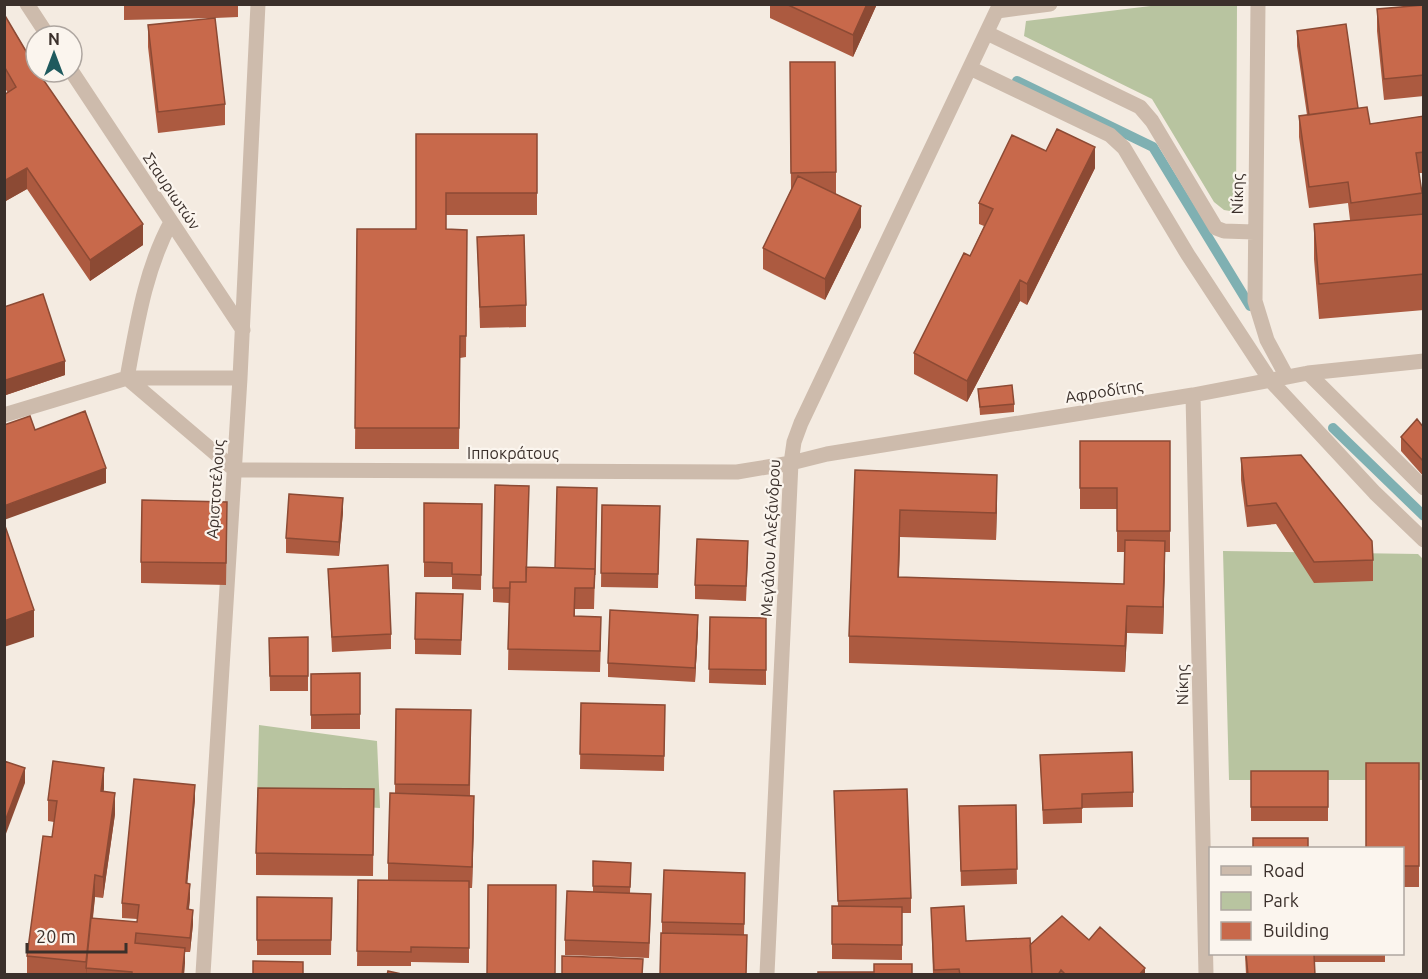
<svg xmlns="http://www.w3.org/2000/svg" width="1428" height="979" font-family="Ubuntu,sans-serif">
<rect width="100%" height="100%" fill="#f4ebe1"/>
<path fill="#b8c4a0" d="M1159,5H1237L1236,212L1224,210L1214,202L1152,99L1024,36L1026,21Z
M1223,551L1418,554L1423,559V780H1229Z
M259,725L377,741L380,808L257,801Z"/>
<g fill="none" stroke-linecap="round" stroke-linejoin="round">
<path stroke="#7fb0b2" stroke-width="10" d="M1017,81L1153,147L1250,306
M1333,428L1424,516"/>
<path stroke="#cdbbac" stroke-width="15" d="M27,4L48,36
M1258,4L1255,301L1267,340L1287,377
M997,11L1050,4
M987,33L1140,107L1152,121L1216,228L1224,231L1254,232
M970,68L1110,135L1124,148L1188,255L1270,380L1375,493L1424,540
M72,72L243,330
M171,222C145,270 137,324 127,378L235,470
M1308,373L1424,488
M1193,395L1206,974
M4,415L127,378H240
M235,470L737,472L791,463L827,454L1193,395L1308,373L1424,361
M203,974L240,378L258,4
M767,974L791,463L794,442L801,423L1000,4"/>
</g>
<path fill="#ac5a40" d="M124,4H238V17L215,18L225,104V125L158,133L148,47V25L215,18L124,20Z
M770,4H877L853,57L770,18Z
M1424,5V96L1384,100L1377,31V9Z
M4,14L143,245L90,281L27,189L4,202V95L8,93L4,87Z
M1297,31L1370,124L1424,116V173H1419L1422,193V214H1424V310L1319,319L1314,259V224L1350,220L1348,203L1309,208L1299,137V116L1307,115L1297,46Z
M790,62L836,172V194L861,227L825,300L763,269V248L791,190Z
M416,134H537V215H446V229L467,230L466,357L460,358L459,449H355L357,229H416Z
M1046,151L1095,168L1027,305L1020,301L967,402L914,374V353L970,256L984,226L979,224V203Z
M477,237L526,305V327L480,328Z
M4,307L65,375L6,395L4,390Z
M978,389L1014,404V412L980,415Z
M1424,428V477L1401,451V437Z
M1080,441H1170V552H1165L1163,634L1127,633L1125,672L849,663V636L855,470L997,502L996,540L900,537L899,577L1124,584L1125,552H1117V509H1080Z
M1241,458L1373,560V581L1314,583L1276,524L1247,527L1241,480Z
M424,503L482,504L481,590L452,589V577H424Z
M597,503L594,609H575V616L601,638L600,672L508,670L509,603L493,602V588L527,567L555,568Z
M602,505L660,506L658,588L601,587Z
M343,512L339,556L286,553V538Z
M227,523L226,585L141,583V562Z
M748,556L746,601L695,599V585Z
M328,569L391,634V649L332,652Z
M463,594L461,655L415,654V639Z
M710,617L766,618V685L709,683Z
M698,629L695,682L608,677V663Z
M308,637V691H270L269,638Z
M360,673V729H311V674Z
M581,703L665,705L664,771L580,769Z
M396,709L471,710L470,796L474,818L472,888H469V963L411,962V966H357L358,880H388V863L395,793Z
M1040,755L1133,792V807L1082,808V823L1043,824Z
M1419,763V887H1402V849Z
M1251,771H1328V821H1251Z
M374,789L373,876L256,875V853Z
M104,791L115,814L103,898L95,897L93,918L137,922V919L122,918V903L195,799L187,883L190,898L189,909L193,924L190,952H185L184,975H27V956L52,837L54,822L48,821V800Z
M834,791L911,898V913H902V960L832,959V906H838Z
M1016,805L1017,884L961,886L959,806Z
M593,861L631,863L630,893L651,909L649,958L565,955V940L593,892Z
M745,888L744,935L662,933V922Z
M257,897L332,898L331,955H257Z
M931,908L966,941L1030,945L1089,940L1145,975H933Z
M1245,954H1385V962H1314L1315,975H1246Z"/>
<path fill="#8c4a34" d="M867,4H877L853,57V35Z
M1095,147V168L1027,305V284Z
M27,168V189L4,202V181Z
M861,206V227L825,300V279Z
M143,224V245L90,281V260Z
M1020,280V301L967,402V381Z
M65,361V375L6,395V380Z
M106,468V483L4,520V506Z
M997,475V502L996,540V513Z
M343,498V512L339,556V542Z
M900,510V537L898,603V577Z
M1165,541V568L1163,634V607Z
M1127,606V633L1125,672V646Z
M34,610V637L4,647V621Z
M698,615V629L695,682V668Z
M25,768V783L4,839V824Z
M104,768V789L101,812V791Z
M195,785V799L186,898V883Z
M115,793V814L103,898V877Z
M474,796V818L472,888V867Z
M95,875V897L86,975V962Z
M190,884V898L187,924V909Z
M193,910V924L190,952V938Z
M185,948V963L184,975H182Z
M1145,968V975H1139Z"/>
<path fill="#c8694b" stroke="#8c4a34" stroke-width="1.5" d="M786,4H867L853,35Z
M1424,5V75L1384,79L1377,9Z
M4,14L36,68V72H38L143,224L90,260L27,168L4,181V95L16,87L4,66Z
M215,18L225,104L158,112L148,25Z
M1346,24L1358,108L1309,115L1297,31Z
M790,62H835L836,172L791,173Z
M1367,107L1370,124L1424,116V152L1416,153L1422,193L1351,203L1348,182L1309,187L1299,116Z
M1057,129L1095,147L1027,284L1020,280L967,381L914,353L964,253L970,256L993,209L979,203L1012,135L1046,151Z
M416,134H537V193H446V229L467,230L466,336H460L459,428H355L357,229H416Z
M798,176L861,206L825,279L763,248Z
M1424,214V274L1319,284L1314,224Z
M524,235L526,305L480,307L477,237Z
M43,294L65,361L6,380L4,376V307Z
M1012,385L1014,404L980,407L978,389Z
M85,411L106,468L4,506V425L30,416L35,430Z
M1417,419L1424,428V462L1401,437Z
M1080,441H1170V531H1117V488H1080Z
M1301,455L1372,541L1373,560L1314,562L1276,503L1247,506L1241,458Z
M855,470L997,475L996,513L900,510L898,577L1124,584L1125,540L1165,541L1163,607L1127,606L1125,646L849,636Z
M495,485L529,486L526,582H510V588H493Z
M557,487L597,488L595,575V569L555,568Z
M289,494L343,498L339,542L286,538Z
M142,500L227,502L226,563L141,562Z
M424,503L482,504L481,575L452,574V563L424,562Z
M602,505L660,506L658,574L601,573Z
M4,523L34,610L4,621Z
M697,539L748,541L746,586L695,585Z
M388,565L391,634L332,637L328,569Z
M526,567L595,569L594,588H575L574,616L601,617L600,651L508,649L510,582H526Z
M416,593L463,594L461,640L415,639Z
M610,610L698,615L695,668L608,663Z
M710,617L766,618V670L709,669Z
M308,637V676H270L269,638Z
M360,673V714L311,715V674Z
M581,703L665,705L664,756L580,754Z
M396,709L471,710L469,785L395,784Z
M1132,752L1133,792L1082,794V808L1043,810L1040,755Z
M4,761L25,768L4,824Z
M53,761L104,768L101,791L115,793L103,877L95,875L86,962L27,956L43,836L52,837L57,801L48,800Z
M1366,763H1419V866H1402V849H1366Z
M1251,771H1328V807H1251Z
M134,779L195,785L186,883L190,884L187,909L193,910L190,938L136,933L135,943L185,948L182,975H132V972L86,968L91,918L137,922L139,905L122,903Z
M258,788L374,789L373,855L256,853Z
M907,789L911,898L838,901L834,791Z
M390,793L474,796L472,867L388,863Z
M1016,805L1017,869L961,871L959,806Z
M1253,838H1308V849H1253Z
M593,861L631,863L630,887L593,886Z
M664,870L745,873L744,924L662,922Z
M358,880L469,881V948L411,947V952L357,951Z
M488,885H556L555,975H487Z
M567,891L651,894L649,943L565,940Z
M257,897L332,898L331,940H257Z
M832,906L902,907V945L832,944Z
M964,906L966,941L1030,938L1032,975H960L959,969L934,970L931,908Z
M1062,916L1089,940L1100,927L1145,968L1139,975H1066L1061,970L1058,975H1032L1030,945Z
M661,933L747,935L746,975H660Z
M1246,954H1314L1315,975H1248Z
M562,956L643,959L642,975H562Z
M253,961L303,962V975H253Z
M874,964H912V975H818V972H874Z
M388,971L406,975H387Z"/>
<g text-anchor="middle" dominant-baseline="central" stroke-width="4.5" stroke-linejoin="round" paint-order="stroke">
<g font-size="16" fill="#3b302b" stroke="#fbf5ee">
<text transform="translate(172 191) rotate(56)">Σταυριωτών</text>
<text transform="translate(1237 194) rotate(-89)">Νίκης</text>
<text transform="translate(1104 391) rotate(-9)">Αφροδίτης</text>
<text x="513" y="453">Ιπποκράτους</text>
<text transform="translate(215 489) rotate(-86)">Αριστοτέλους</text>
<text transform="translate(770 538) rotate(-87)">Μεγάλου Αλεξάνδρου</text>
<text transform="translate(1182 685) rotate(-91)">Νίκης</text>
</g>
</g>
<rect width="1428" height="979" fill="none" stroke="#3b302b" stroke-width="12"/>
<rect x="1209" y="847" width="195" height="108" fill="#fbf5ee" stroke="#aea6a0" stroke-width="1.5"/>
<rect x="1221" y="866" width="30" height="9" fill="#cdbbac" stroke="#aea6a0" stroke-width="1.5"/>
<text x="1263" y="877" font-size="18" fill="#3b302b">Road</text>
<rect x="1221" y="892" width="30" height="18" fill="#b8c4a0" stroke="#aea6a0" stroke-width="1.5"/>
<text x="1263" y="907" font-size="18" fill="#3b302b">Park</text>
<rect x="1221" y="922" width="30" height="18" fill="#c8694b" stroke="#aea6a0" stroke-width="1.5"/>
<text x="1263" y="937" font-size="18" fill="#3b302b">Building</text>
<g transform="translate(54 54)"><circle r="28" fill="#fbf5ee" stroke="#aea6a0" stroke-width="1.5"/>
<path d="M0-4.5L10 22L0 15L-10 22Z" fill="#1f5a5e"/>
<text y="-9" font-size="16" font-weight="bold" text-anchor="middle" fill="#3b302b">N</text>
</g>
<path d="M27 943v9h99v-9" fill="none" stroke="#3b302b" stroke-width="3"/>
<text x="36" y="943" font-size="18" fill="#3b302b" stroke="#fbf5ee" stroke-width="4.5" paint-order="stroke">20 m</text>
</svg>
